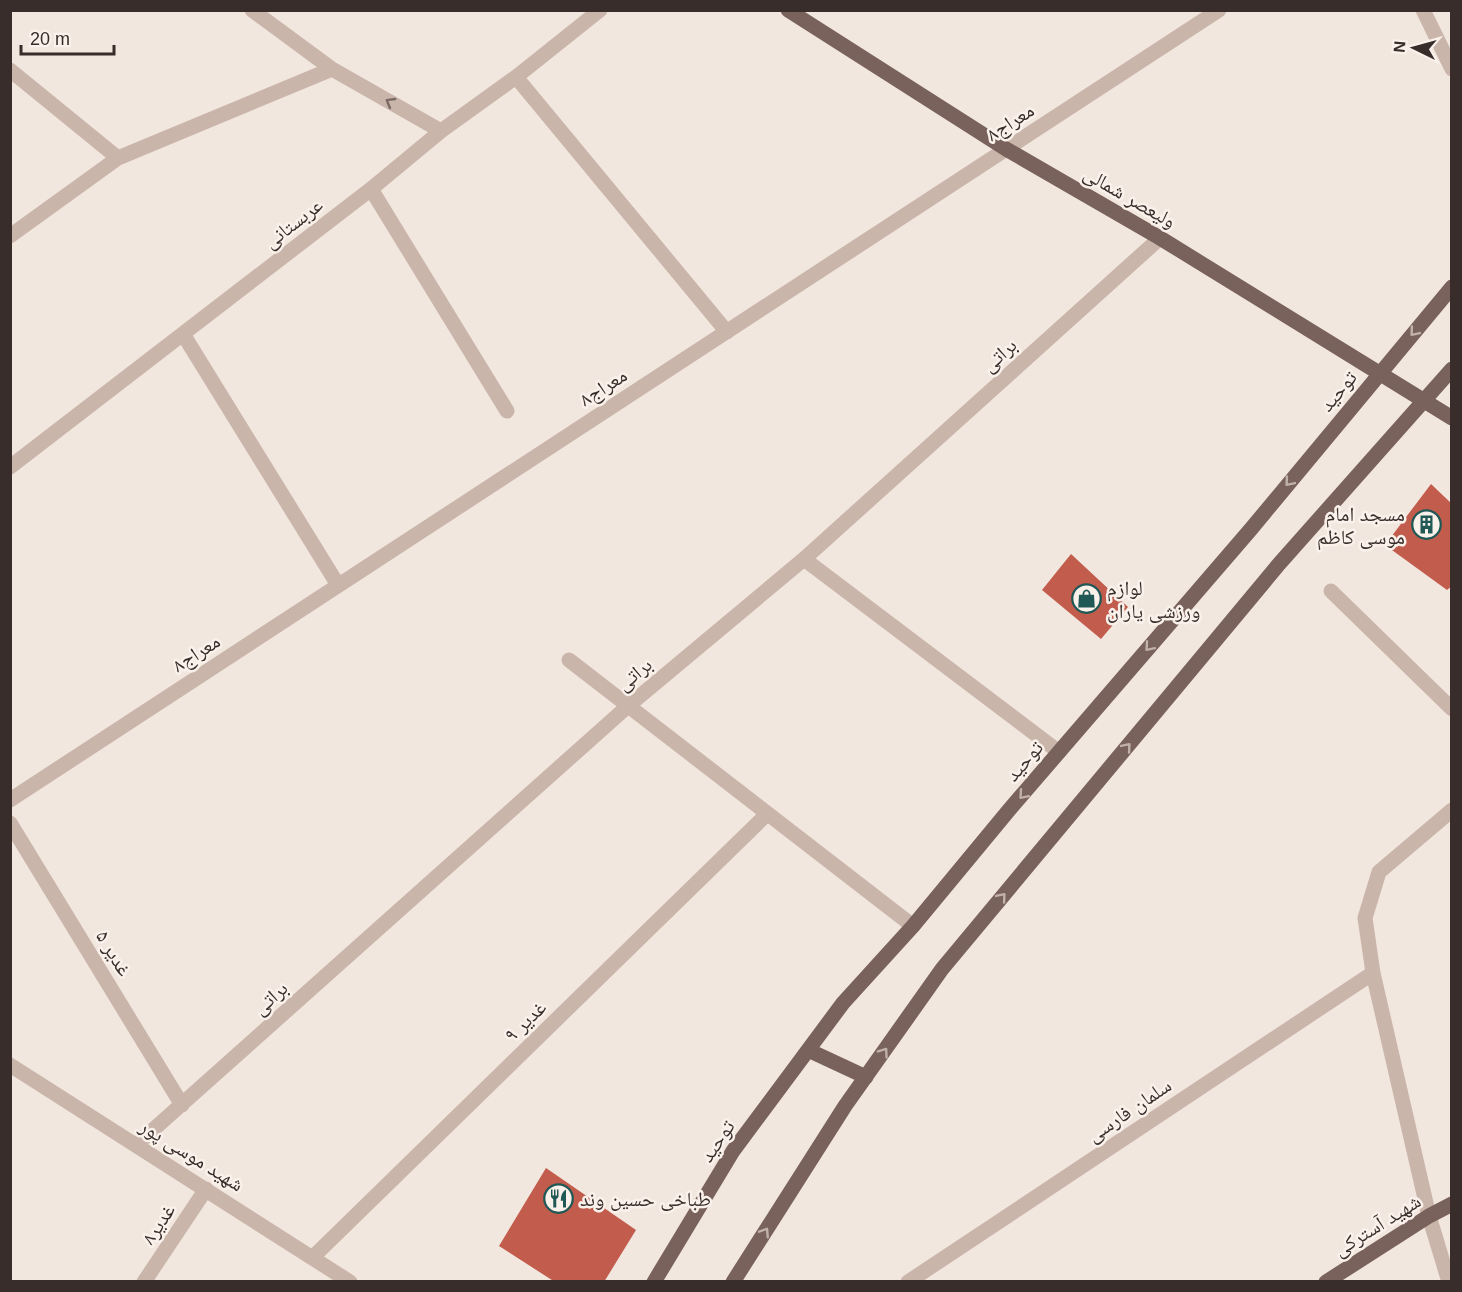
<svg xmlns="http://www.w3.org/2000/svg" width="1462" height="1292" font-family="Helvetica,'Noto Naskh Arabic',sans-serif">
<rect width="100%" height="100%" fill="#f2e7df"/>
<path fill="#c25c4d" d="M1431,484L1452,504V586L1447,590L1385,545Z
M1071,554L1128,607L1101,639L1042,590Z
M546,1168L636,1230L604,1282H555L499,1246Z"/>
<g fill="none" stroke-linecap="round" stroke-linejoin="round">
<path stroke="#cab5ab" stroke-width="15" d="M252,10L332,69L441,131
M1423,10L1452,69
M10,70L118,158
M516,77L727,332
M371,189L507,411
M10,236L118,158L332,69
M183,334L338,585
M10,467L371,189L441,131L516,77L600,10
M804,559L1059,752
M1331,591L1452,709
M569,660L913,926
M10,800L1219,10
M10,823L182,1105
M10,1065L350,1282
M136,1145L628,706L804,559L1160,238
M313,1257L767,814
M144,1282L206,1189
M908,1282L1373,973
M1449,1282L1429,1216L1373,973L1365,918L1379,872L1452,810"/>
<path stroke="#79625b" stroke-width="15" d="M788,10L1006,149L1160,238L1452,418
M808,1050L866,1077
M654,1282L733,1151L843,1003L913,926L1009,810L1251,529L1452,287
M733,1282L845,1106L942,969L1279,564L1452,369
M1326,1282L1429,1216L1452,1204"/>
</g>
<defs><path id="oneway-chevron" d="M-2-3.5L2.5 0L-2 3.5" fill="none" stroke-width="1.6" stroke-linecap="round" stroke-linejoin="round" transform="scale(1.5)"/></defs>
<use stroke="#7a6a64" href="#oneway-chevron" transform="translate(390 102) rotate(-150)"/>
<g stroke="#c0b1aa">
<use href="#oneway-chevron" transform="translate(1414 332) rotate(130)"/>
<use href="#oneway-chevron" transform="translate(1289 482) rotate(130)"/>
<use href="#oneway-chevron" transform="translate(1149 647) rotate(131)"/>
<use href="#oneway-chevron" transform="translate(1127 747) rotate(-50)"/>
<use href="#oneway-chevron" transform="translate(1023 795) rotate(131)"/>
<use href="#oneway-chevron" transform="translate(1002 897) rotate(-50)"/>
<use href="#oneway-chevron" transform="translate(884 1052) rotate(-55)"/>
<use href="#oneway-chevron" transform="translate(765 1232) rotate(-57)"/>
</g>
<defs>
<symbol id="building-ring" viewBox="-11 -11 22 22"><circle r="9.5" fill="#faf1eb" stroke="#205856" stroke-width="1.5"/><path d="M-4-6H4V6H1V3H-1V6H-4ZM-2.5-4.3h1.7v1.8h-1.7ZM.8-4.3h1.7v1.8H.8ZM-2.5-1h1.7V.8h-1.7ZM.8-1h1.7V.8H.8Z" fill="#205856"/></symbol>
<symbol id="shop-ring" viewBox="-11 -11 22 22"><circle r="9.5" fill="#faf1eb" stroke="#205856" stroke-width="1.5"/><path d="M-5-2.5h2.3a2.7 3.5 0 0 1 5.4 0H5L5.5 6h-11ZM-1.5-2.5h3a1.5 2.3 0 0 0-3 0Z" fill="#205856"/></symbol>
<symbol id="restaurant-ring" viewBox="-11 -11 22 22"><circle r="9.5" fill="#faf1eb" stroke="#205856" stroke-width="1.5"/><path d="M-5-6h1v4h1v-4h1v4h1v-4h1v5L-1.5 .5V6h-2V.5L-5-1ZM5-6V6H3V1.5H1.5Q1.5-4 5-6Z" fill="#205856"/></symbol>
</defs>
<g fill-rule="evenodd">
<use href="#building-ring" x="1410" y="508" width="33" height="33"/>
<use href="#shop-ring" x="1070" y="582" width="33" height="33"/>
<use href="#restaurant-ring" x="542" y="1182" width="33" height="33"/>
</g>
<g text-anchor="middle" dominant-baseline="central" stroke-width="5" stroke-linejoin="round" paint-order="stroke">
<g font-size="20" fill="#382d2a" stroke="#faf1eb">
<text transform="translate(1010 122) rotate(-33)">معراج۸</text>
<text transform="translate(1130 197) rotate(30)">ولیعصر شمالی</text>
<text transform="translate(293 223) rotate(-38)">عربستانی</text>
<text transform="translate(999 355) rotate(-42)">براتی</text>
<text transform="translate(603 387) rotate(-33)">معراج۸</text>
<text transform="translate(1338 391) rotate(-50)">توحید</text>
<text transform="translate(196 653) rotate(-33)">معراج۸</text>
<text transform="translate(634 674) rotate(-40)">براتی</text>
<text transform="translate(1024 761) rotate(-49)">توحید</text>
<text transform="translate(114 953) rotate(59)">غدیر ۵</text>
<text transform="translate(270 998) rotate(-42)">براتی</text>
<text transform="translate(525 1021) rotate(-44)">غدیر ۹</text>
<text transform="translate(1129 1110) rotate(-34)">سلمان فارسی</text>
<text transform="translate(717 1141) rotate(-56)">توحید</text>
<text transform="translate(192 1155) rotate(32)">شهید موسی پور</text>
<text transform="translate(158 1224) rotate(-56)">غدیر۸</text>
<text transform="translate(1377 1225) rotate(-32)">شهید آسترکی</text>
</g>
<g font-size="20" fill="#382d2a" stroke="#faf1eb" text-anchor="start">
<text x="1405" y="514" text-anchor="end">مسجد امام<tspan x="1405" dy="23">موسی کاظم</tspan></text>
<text x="1107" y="588">لوازم<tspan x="1107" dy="23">ورزشی یاران</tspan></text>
<text x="580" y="1199">طباخی حسین وند</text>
</g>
</g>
<rect width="1462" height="1292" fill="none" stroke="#382d2a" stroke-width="24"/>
<g transform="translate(1414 48) rotate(275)" stroke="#faf1eb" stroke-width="4.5" paint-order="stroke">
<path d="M0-4.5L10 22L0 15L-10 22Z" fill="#382d2a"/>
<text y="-9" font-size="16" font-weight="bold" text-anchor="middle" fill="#382d2a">N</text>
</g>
<path d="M21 45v9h93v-9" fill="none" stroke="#382d2a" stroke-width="3"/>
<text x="30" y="45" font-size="18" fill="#382d2a" stroke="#faf1eb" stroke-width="4.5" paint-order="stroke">20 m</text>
</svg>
